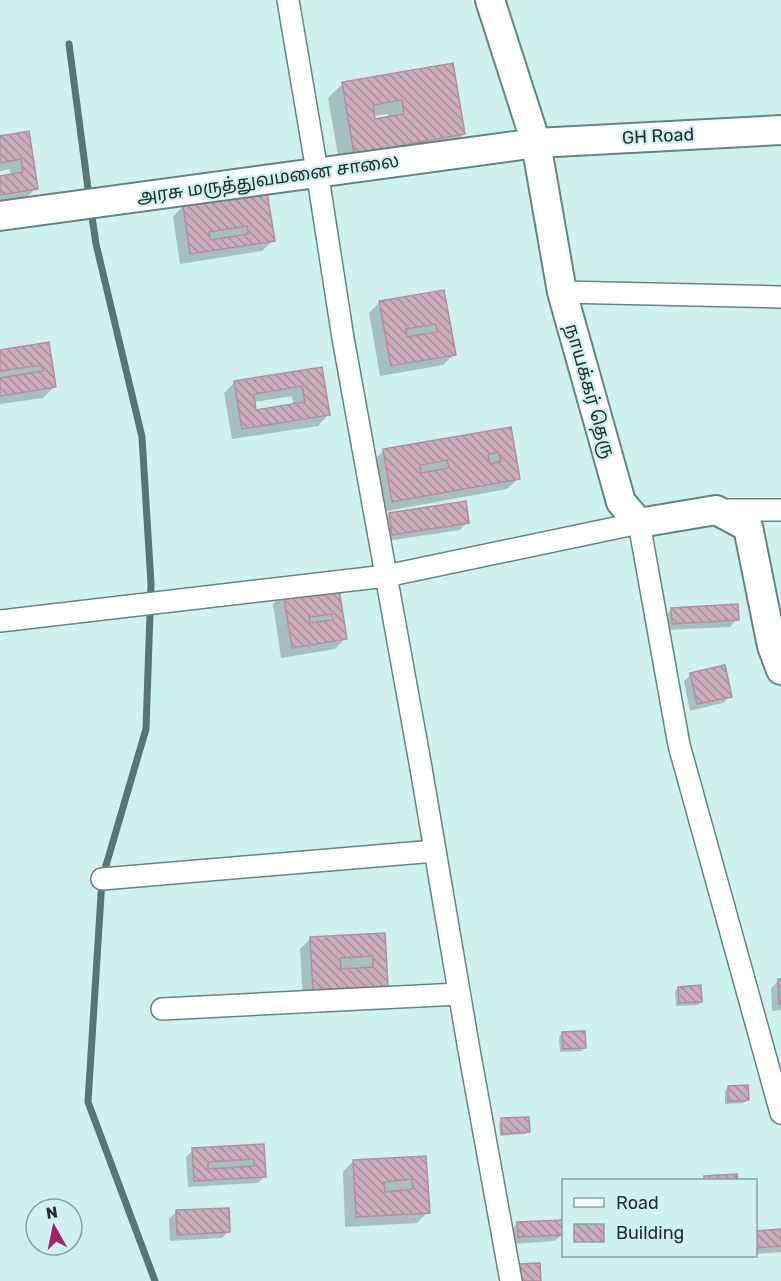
<svg xmlns="http://www.w3.org/2000/svg" width="781" height="1281" font-family="Rubik,'Noto Sans Tamil',sans-serif">
<defs>
<pattern id="building-back-hatch" width="6" height="6" patternUnits="userSpaceOnUse" patternTransform="scale(1.5)"><rect width="6" height="6" fill="#ceadba"/><path d="M-1 5l2 2M0 0l6 6M5-1l2 2" fill="none" stroke="#a78d97"/></pattern>
</defs>
<rect width="100%" height="100%" fill="#cef2ed"/>
<path fill="#0003" fill-rule="evenodd" d="M452,65L464,134L450,148L340,167L328,98L342,84ZM388,114L389,118L374,120L373,116Z
M27,133L36,188L25,199L0,203V177L11,175L10,169L0,171V137Z
M266,193L273,240L262,251L180,264L173,217L183,206Z
M443,292L454,354L443,365L380,376L369,313L380,302Z
M48,344L54,387L43,398L0,404V352Z
M321,368L328,415L318,426L232,439L224,393L235,382ZM292,396L293,405L255,411L254,402Z
M509,429L518,479L507,489L382,512L373,461L384,450Z
M390,515L468,522L460,530L386,541L382,522Z
M337,585L345,638L335,649L281,658L273,604L284,593Z
M672,609L737,619L730,627L665,630V616Z
M691,674L730,696L723,703L690,711L684,681Z
M383,934L386,986L375,996L303,1000L300,949L311,938Z
M781,980V1010L772,1011L771,988L778,981Z
M678,988L701,1002L698,1005L676,1006L675,992Z
M562,1034L584,1048L581,1051L560,1052L559,1037Z
M728,1088L748,1100L744,1103L725,1104V1091Z
M502,1120L528,1131L525,1134L500,1136L499,1123Z
M263,1146L265,1176L258,1183L188,1187L186,1157L193,1150Z
M425,1157L428,1212L417,1223L345,1227L343,1172L353,1161Z
M736,1176V1180H702L705,1178Z
M176,1212L229,1231L222,1238L170,1241L169,1219Z
M517,1224L562,1234L555,1241L511,1244L510,1231Z
M781,1231V1252L756,1254V1232Z"/>
<g fill="none" stroke-linecap="round" stroke-linejoin="round">
<path stroke="#587773" stroke-width="7" d="M69,44L89,196
M91,210L96,244L142,437L151,584L146,729L102,879L88,1102L155,1281"/>
</g>
<path fill="url(#building-back-hatch)" stroke="#ae909c" stroke-width="1.5" fill-rule="evenodd" d="M453,63L465,134L354,154L342,82ZM402,100L404,114L375,119L373,105Z
M29,131L38,189L0,195V176L23,172L21,159L0,163V136Z
M267,192L275,241L190,254L183,205ZM247,226L248,234L210,240L209,232Z
M444,290L456,355L391,366L379,301ZM436,324L437,332L407,337L406,329Z
M49,342L56,387L0,396V378L43,371L42,365L0,371V350Z
M322,367L330,415L242,429L234,381ZM302,386L305,402L256,410L254,394Z
M511,427L520,479L392,502L383,449ZM498,452L501,461L490,464L488,455ZM447,460L449,468L421,473L420,465Z
M466,501L469,523L392,535L389,513Z
M338,583L347,639L292,648L283,592ZM332,614L333,620L310,623L309,617Z
M738,604L739,620L672,624L671,608Z
M725,665L732,697L697,704L690,673Z
M385,933L388,986L313,990L310,937ZM373,956V967L341,969L340,958Z
M778,979H781V1004H779Z
M701,985L702,1002L679,1003L678,987Z
M585,1031L586,1048L563,1049L562,1032Z
M748,1085L749,1100L728,1102V1086Z
M529,1117L530,1132L502,1134L501,1118Z
M264,1144L266,1177L194,1181L192,1148ZM254,1159V1166L208,1169V1162Z
M426,1156L430,1213L356,1217L353,1160ZM412,1179L413,1189L385,1192L384,1182Z
M737,1174L738,1180H704V1176Z
M229,1208L230,1232L177,1235L176,1210Z
M563,1220L564,1235L518,1237L517,1222Z
M781,1229V1246L756,1248V1231Z
M540,1263L541,1281H519L518,1264Z"/>
<g fill="none" stroke-linecap="round" stroke-linejoin="round">
<defs>
<path id="street" d="M288,0L317,171L343,338L421,768L469,1050L511,1281
M562,292L781,297
M719,510H781
M0,621L386,576L639,523L679,745L781,1113
M102,879L435,851
M162,1009L459,994"/>
<path id="secondary" d="M490,0L536,143L562,292L621,502L639,523L716,510L748,527L772,646L781,670
M0,216L536,143L781,130"/>
</defs>
<use href="#street" stroke="#648681" stroke-width="24"/>
<use href="#secondary" stroke="#648681" stroke-width="32"/>
<use href="#street" stroke="#fff" stroke-width="21"/>
<use href="#secondary" stroke="#fff" stroke-width="28"/>
</g>
<g text-anchor="middle" dominant-baseline="central" stroke-width="4.5" stroke-linejoin="round" paint-order="stroke">
<g font-size="18" fill="#1f2d2b" stroke="#cef2ed">
<text transform="translate(658 136) rotate(-3)">GH Road</text>
<text transform="translate(268 179) rotate(-8)">அரசு மருத்துவமனை சாலை</text>
<text transform="translate(590 391) rotate(74)">நாயக்கர் தெரு</text>
</g>
</g>
<rect x="562" y="1179" width="195" height="78" fill="#cef2ed" stroke="#88a39f" stroke-width="1.5"/>
<rect x="574" y="1198" width="30" height="9" fill="#ffffff" stroke="#88a39f" stroke-width="1.5"/>
<text x="616" y="1209" font-size="18" fill="#1f2d2b">Road</text>
<rect x="574" y="1224" width="30" height="18" fill="url(#building-back-hatch)" stroke="#88a39f" stroke-width="1.5"/>
<text x="616" y="1239" font-size="18" fill="#1f2d2b">Building</text>
<g transform="translate(54 1227) rotate(351)"><circle r="28" fill="#cef2ed" stroke="#88a39f" stroke-width="1.5"/>
<path d="M0-4.5L10 22L0 15L-10 22Z" fill="#a6206a"/>
<text y="-9" font-size="16" font-weight="bold" text-anchor="middle" fill="#1f2d2b">N</text>
</g>
</svg>
